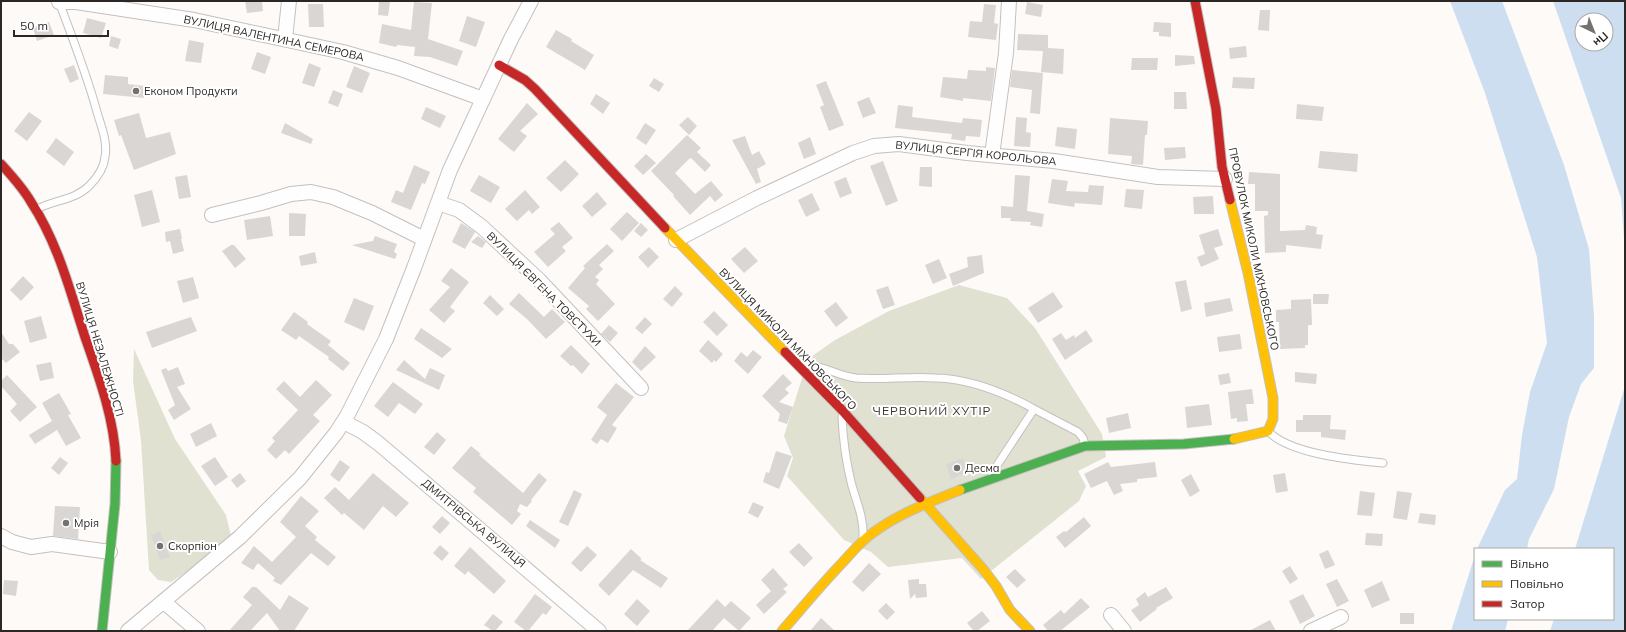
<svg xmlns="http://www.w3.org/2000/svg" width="1626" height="632" font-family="Mulish,sans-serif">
<rect width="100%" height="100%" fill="#fdfaf8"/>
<path fill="#e0e1d1" d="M959,285L1007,298L1035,328L1102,434L1106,457L1078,471L1086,486L1079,501L981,579L962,558L888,567L871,552L844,540L787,476L793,458L784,436L808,359L835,340L889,311Z
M134,349L175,439L226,515L231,536L206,559L171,582L158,580L149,570L141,440L133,381Z"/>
<path fill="#cedef1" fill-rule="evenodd" d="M1450,1H1502L1564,165L1589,249L1594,316V368L1581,384L1569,417L1554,489L1529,539L1527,549H1477L1505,490L1517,479L1522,435L1530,392L1547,343L1537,257L1485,93Z
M1553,1H1625V253L1621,198ZM1582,20H1606V44H1582Z
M1625,386V631H1550L1554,619H1613V549H1575Z
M1475,555V619H1508L1505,631H1451Z"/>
<path fill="#dad6d4" d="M245,1H262L263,11L247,13Z
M379,1L390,2L388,16L378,15Z
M414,2L432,3L428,39L463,51L457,66L430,57L414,56L415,47L397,45L396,47L379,43L382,24L411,30Z
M1027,2L1043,5L1041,17L1025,14Z
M308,4H323L324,27H309Z
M984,4L996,5L994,23L998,24L996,40L968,37L970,21L982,22Z
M1260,10H1270L1269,31L1258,30Z
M467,16L485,22L476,47L459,41Z
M87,18L106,23L101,38L83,33Z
M49,22L54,35L37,41L33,28Z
M1154,22L1171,23V37L1159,36V32H1153Z
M556,30L572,39L571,41L594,55L585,70L546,47Z
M1018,34L1048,35V48L1064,49L1063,74L1041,72L1043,51L1017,50Z
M111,36L121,39L118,49L109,46Z
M189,40L204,43L201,63L185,61Z
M1246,46L1247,57L1230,59L1229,48Z
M257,52L271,57L265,74L251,69Z
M1175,55L1194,56L1195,64L1175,66Z
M1132,58H1158L1157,70H1131Z
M309,63L321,68L314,87L302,83Z
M74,65L79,79L70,83L64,69Z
M354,66L370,73L362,93L346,87Z
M986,67L995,68L991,101L963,98V101L940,97L943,77L967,79L968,70L986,71Z
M1012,70L1043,73L1040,114L1030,113L1032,90L1010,87Z
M105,75L128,77V84L145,86L144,98L103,94Z
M1233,77L1255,78L1254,89L1232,88Z
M654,78L664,84L659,92L649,86Z
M826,81L844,125L829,131L820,107L824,105L816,85Z
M333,90L343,94L338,107L328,103Z
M1174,92H1186L1187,109H1174Z
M596,94L610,103L603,114L590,104Z
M869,97L876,113L863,118L857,102Z
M527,103L538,114L520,131L527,136L514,152L498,139Z
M1297,104L1324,107L1322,121L1296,119Z
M898,105L913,107L912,117L962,123L963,118L982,120L980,137L966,136L965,141L951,139L952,134L895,128Z
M426,107L446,116L440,128L421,119Z
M29,112L42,121L27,141L14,131Z
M139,113L146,138L170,132L176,154L134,170L121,135L119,136L114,120Z
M688,117L697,126L689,135L679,125Z
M1016,117L1027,118L1026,132L1031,133L1030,147L1014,146Z
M1110,118L1148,121L1147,135H1145L1143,165L1131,164L1132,156L1108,154Z
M285,123L313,139L311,144L281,133Z
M645,123L656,130L646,145L636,138Z
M1057,127L1077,129L1075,149L1055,146Z
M687,135L701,148L697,152L711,165L705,172L691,158L689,159L675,173L695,194L711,181L723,195L715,202L710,196L690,215L673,196L674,195L651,171Z
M745,136L752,155L759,151L766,164L757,169L761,182L756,184L732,140Z
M810,137L816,154L804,159L798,143Z
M56,138L74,152L64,166L46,152Z
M1185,147L1186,158L1165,160L1164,148Z
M1320,151L1358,154L1357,172L1318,168Z
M646,154L656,163L643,175L634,166Z
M565,160L579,174L561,192L546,178Z
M883,161L898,201L886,206L870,166Z
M414,165L430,172L425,184L422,183L411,210L391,202L396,190L403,193Z
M920,167H932V187L919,186Z
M1249,172L1280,174V231L1305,230L1306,225L1317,227L1316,234L1323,235L1321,249L1286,245V252L1265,253L1264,216L1268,215V211H1255V184H1248Z
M187,175L191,197L179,199L175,177Z
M479,175L500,187L491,203L470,191Z
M1015,175L1030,176L1027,211L1044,214L1042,227L1030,225L1031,222L1010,221L1011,218H1001V206L1013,207Z
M846,177L852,193L840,198L834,182Z
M1052,179L1068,181L1066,191L1088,192L1089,185L1104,186L1102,205L1075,203L1074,207L1048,203Z
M1126,189L1144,190L1142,209L1124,207Z
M152,190L160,222L142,227L134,195Z
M525,190L540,207L532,214L529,210L517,221L505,209Z
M597,192L607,204L592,217L582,206Z
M812,193L820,210L806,217L798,200Z
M1213,196L1214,214H1194L1193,197Z
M627,212L639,223L622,241L610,229Z
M289,213L306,214L305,236H289Z
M270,216L273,236L247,240L244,220Z
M559,222L573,238L562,247L566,251L548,267L534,252L555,234L550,229Z
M461,223L475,232L465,249L452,242Z
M641,223L648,230L641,237L634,231Z
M180,229L182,239H181L184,251L173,254L170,241L166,242L165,232Z
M1218,229L1223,245L1214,248L1219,259L1201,267L1197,257L1205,254L1199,235Z
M375,236L397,244L394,252L397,254L395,259L352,245L373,241Z
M478,236L486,242L482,248L471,242Z
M607,244L614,251L599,265L603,269L595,277L599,280L596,284L615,304L598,321L586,309L589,306L568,288L585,268L583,266Z
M231,245H234L246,259L235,268L222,251Z
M649,247L659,257L648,268L638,257Z
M745,247L758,261L744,273L731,259Z
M315,252L317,263L301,266L299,256Z
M982,255L984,273L953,286L949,274L968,267L967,257Z
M939,259L947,278L933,284L925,265Z
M451,268L469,282L450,307L455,311L444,323L429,310L450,287L441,281Z
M23,276L34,287L21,301L10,290Z
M193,277L199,298L183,303L177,281Z
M1186,280L1192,309L1181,312L1175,282Z
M675,286L683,294L672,307L663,299Z
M888,286L895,305L883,309L876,290Z
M1053,292L1063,307L1038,323L1028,308Z
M519,293L544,317L552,309L565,322L546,339L527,319L509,304Z
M1313,294H1329L1328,304H1313Z
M490,295L504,309L497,316L483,303Z
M354,298L374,306L364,331L344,322Z
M1230,298L1233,311L1206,317L1204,303Z
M1311,299L1312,325H1308V345H1305V348L1280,349L1279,322H1276V310L1291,309V300Z
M836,302L848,318L836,327L824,311Z
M714,311L728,325L717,336L703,322Z
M294,312L308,322L307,324L331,341L328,345L350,363L343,371L328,359L329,357L299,336L296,340L281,330Z
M41,316L47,338L30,343L24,321Z
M191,317L197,331L152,348L146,332Z
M645,317L652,324L642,334L635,328Z
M609,325L618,333L610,342L601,334Z
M421,328L452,349L442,358L414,339Z
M1086,330L1093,341L1065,360L1052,339L1061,333L1066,340L1074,335L1075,338Z
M1,332L9,344H13L20,352L6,363L1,358Z
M1240,334L1242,349L1219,352L1217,337Z
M708,340L723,354L716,362L714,360L712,363L699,351Z
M571,345L590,364L582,374L573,365L571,366L560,356Z
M645,346L656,357L641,371L632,362Z
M753,350L762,357L748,374L734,361L741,352L747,357Z
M404,360L425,379L430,368L445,375L439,390L396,370Z
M51,362L54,378L40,381L36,365Z
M178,367L185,384L177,387L191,409L174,420L168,410L175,405L161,370L166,368L168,371Z
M1295,372L1317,374L1316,384L1295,382Z
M1229,373L1231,383L1220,385L1218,375Z
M783,374L792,383L785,389L789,393L779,402L793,407L787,424L778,421L780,414L762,396Z
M7,375L37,407L20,422L10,411L17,404L1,386V381Z
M316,380L332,395L313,415L320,421L289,454L285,450L276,459L267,450L275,441L272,438L298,410L276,389L284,381L300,397Z
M393,382L423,404L415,414L399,403L388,417L374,406Z
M616,383L634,397L612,425L617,428L608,443L601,439L597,444L591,440L607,415L597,407Z
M1252,389L1254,404H1246L1248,421L1237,422V418L1231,419L1228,392Z
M59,393L71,414L68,415L81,438L66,446L57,430L35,444L29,435L52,421L42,403Z
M1209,404L1212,425L1187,428L1185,407Z
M1128,413L1131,428L1109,433L1106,418Z
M1303,415H1331L1330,429L1346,430L1345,440L1321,437V432H1296V420H1303Z
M211,423L217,436L196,447L190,434Z
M437,432L446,440L434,455L424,447Z
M471,446L481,454L479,455L523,493L539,473L547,480L531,500L532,501L527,507L520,504L517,511L521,514L512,525L473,492L476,488L452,468Z
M776,451L792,456L779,489L763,482L766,472L769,473Z
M60,457L68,463L59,475L51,468Z
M215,457L228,477L215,486L201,466Z
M963,458L968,472L951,479L946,464Z
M340,460L350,467L339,482L330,475Z
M1108,462L1111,467L1155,462L1157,477L1137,479V482L1120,484L1123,491L1114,495L1107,481L1091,488L1084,474Z
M240,473L246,481L237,488L231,480Z
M373,473L409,503L396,517L383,506L364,530L344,513L342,515L324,498L335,487L349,500Z
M1285,473L1288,491L1276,493L1273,475Z
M1191,474L1200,491L1190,497L1181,480Z
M574,490L582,494L568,526L559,522Z
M1360,491L1375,493L1372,516L1357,515Z
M1397,491L1412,493L1407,520L1393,518Z
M301,496L319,511L305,526L317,537L315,540L336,557L328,566L311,553L281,585L273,581L275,578L258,563L253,570L241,563L254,546L272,562L296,537L280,522Z
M753,502L764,507L758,518L748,513Z
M55,506L80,507L78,539L53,536Z
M1420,513L1436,515L1435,525L1418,523Z
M442,516L450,523L440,534L432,527Z
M1084,517L1091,526L1065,548L1056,537L1064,531L1066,532Z
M530,520L560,540L555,548L526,526Z
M160,531L170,557L160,560L151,535Z
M1366,533L1383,534L1382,546L1365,545Z
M799,543L813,558L804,567L789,552Z
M440,545L449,553L442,561L433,553Z
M587,546L597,555L581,572L571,563Z
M470,547L506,581L494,594L468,571L465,575L454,566Z
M631,549L642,559L640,560L668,578L661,588L633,570L609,596L598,585Z
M1328,550L1335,565L1325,569L1319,554Z
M869,563L881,574L863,592L852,582Z
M1290,566L1298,579L1290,584L1282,571Z
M773,568L788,585L783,589L787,592L764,614L756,605L771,591L761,580Z
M1015,569L1026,580L1017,588L1006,577Z
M919,579V584H926L927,597L916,598L915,594L910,599L908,580Z
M1337,579L1349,601L1337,607L1326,584Z
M4,580L18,581L16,596L3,594Z
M1382,581L1390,600L1372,608L1364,590Z
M252,587H256L280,610L289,595L309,608L294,631H280L267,613L250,631H229L252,605L243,597Z
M1166,587L1173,598L1156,608L1157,609L1140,622L1131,610L1139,605L1136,599L1145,592L1148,597Z
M535,594L552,607L546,615L543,613L528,631H526L514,622Z
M1303,594L1315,616L1300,624L1289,601Z
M1081,598L1090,607L1060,631H1048L1043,625L1061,610L1064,614Z
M637,599L650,611L637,626L624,614Z
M717,599L725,607L731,601L751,618L739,631L724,618L712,631H687Z
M886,603L895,612L887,620L878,611Z
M982,611L990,621L977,631H974L967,623Z
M1400,613H1414V624H1400Z
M493,614L503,622L495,631H493L484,625Z
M821,618L835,631H810Z
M1270,620L1276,631H1249Z"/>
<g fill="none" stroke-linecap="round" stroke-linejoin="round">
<defs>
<path id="lane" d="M37,209C54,200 75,200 89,186C97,178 104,168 105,157C108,142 101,126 97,112C87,75 73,39 59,2
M803,364C822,365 838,376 856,378C883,380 910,376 936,378C970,379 1005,393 1034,409
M842,417C843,439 846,461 851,482C856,501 864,517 863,537
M1268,431C1289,454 1353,460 1383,463
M992,473L1034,409L1078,432L1083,438L1085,445"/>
<path id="street" d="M59,1V2H76L194,20L343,52L398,68L483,99
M285,39L289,1
M992,155L1006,53L1009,1
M438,203L459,210L482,227L539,280L641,388
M212,215L261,203L291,194L311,192L333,197L372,213L424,239
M676,240L757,198L853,153L874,146L899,144L967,153L1054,161L1158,177L1225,179
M344,422L363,432L378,443L599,631
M1,536L12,542L31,547L52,544L110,552
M164,602L198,631
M1111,615L1124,631
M128,631L240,537L300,478L336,433L347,416L386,339L414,268L450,170L511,39L531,1
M1311,631L1341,617"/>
<path id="fast" d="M960,490L1085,446L1184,444L1234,439
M102,631L115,504L116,461"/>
<path id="slow" d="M1230,200L1248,273L1273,398V419L1268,431L1234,439
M665,228L785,352
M920,498L983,569L996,586L1010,610L1030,631
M782,631C802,608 822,584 843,562C853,551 862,540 874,532C900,513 930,502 960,490"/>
<path id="jam" d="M1195,1L1216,109L1222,167L1230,200
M499,65L525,80L535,89L665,228
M1,164C12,176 23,188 31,202C58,243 70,291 85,337C99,377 114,418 116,461
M785,352L841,409L920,498"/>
</defs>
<use href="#lane" stroke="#c4c0be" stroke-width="9"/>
<use href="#street" stroke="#c4c0be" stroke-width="16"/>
<use href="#fast" stroke="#c4c0be" stroke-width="11"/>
<use href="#slow" stroke="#c4c0be" stroke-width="11"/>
<use href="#jam" stroke="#c4c0be" stroke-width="11"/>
<use href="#lane" stroke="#fffefe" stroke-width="7"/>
<use href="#street" stroke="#fffefe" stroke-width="14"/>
<use href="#fast" stroke="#4caf50" stroke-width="9"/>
<use href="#slow" stroke="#ffc107" stroke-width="9"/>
<use href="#jam" stroke="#c62828" stroke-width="9"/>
</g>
<g fill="#75716e" stroke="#fff" stroke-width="1.5">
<circle cx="136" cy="91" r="4"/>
<circle cx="957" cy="468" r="4"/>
<circle cx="66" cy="523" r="4"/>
<circle cx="160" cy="546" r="4"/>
</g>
<g text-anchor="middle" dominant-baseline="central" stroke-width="4" stroke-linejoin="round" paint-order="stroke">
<g font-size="11" fill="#2c2724" stroke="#fff">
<text transform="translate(274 38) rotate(12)">ВУЛИЦЯ ВАЛЕНТИНА СЕМЕРОВА</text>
<text transform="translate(976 153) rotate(6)">ВУЛИЦЯ СЕРГІЯ КОРОЛЬОВА</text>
<text transform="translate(1254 249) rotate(78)">ПРОВУЛОК МИКОЛИ МІХНОВСЬКОГО</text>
<text transform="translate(544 289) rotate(45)">ВУЛИЦЯ ЄВГЕНА ТОВСТУХИ</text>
<text transform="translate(788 339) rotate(46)">ВУЛИЦЯ МИКОЛИ МІХНОВСЬКОГО</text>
<text transform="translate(100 349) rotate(73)">ВУЛИЦЯ НЕЗАЛЕЖНОСТІ</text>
<text transform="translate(474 523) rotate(40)">ДМИТРІВСЬКА ВУЛИЦЯ</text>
</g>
<g font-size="11" fill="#2c2724" stroke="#fff" text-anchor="start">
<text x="144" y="91">Економ Продукти</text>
<text x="965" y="468">Десма</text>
<text x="74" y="523">Мрія</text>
<text x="168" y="546">Скорпіон</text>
</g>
<g font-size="12" letter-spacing="1" fill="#3d322d" stroke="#fff">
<text x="932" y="410">ЧЕРВОНИЙ ХУТІР</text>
</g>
</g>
<rect width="1626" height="632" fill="none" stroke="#2c2724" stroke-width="4"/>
<rect x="1474" y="548" width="140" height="72" fill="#ffffff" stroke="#aba9a7"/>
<rect x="1482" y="561" width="20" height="6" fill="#4caf50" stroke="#aba9a7"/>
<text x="1510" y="568" font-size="12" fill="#2c2724">Вільно</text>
<rect x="1482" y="581" width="20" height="6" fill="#ffc107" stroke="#aba9a7"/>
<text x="1510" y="588" font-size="12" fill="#2c2724">Повільно</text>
<rect x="1482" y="601" width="20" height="6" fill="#c62828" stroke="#aba9a7"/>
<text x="1510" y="608" font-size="12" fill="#2c2724">Затор</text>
<g transform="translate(1594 32) rotate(137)"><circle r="19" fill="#ffffff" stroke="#aba9a7"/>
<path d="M0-3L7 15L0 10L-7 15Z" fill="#75716e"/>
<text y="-6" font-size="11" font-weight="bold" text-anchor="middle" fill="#2c2724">Пн</text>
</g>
<path d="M14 30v6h94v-6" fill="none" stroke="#2c2724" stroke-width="2"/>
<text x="20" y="30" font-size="12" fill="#2c2724" stroke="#ffffff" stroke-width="3" paint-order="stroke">50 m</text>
</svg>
